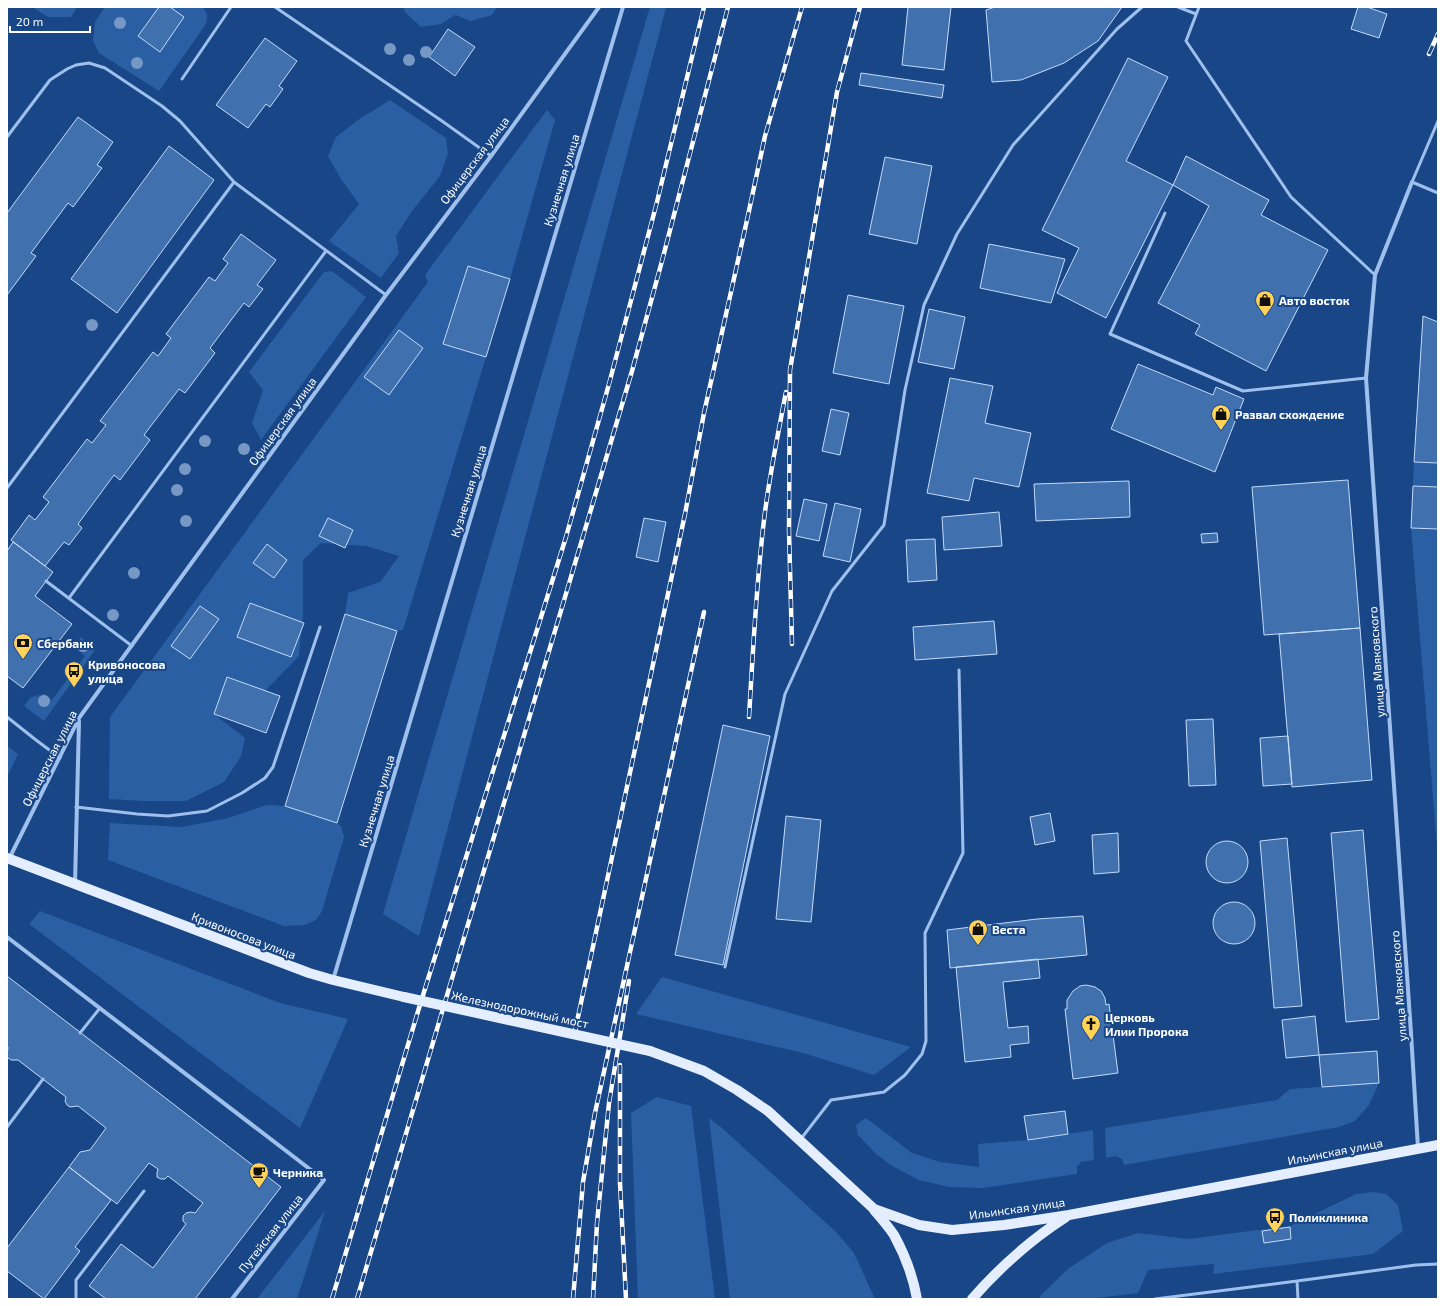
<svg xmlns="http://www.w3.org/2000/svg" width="1445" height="1306" font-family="'Exo 2',sans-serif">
<rect width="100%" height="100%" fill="#184686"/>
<path fill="#2b5fa4" d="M32,7H77L71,17H48Z
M105,7H202C209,14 208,19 204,27L159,91L99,53L93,41L95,22Z
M404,7H497L492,15L471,21L455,15L441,24L421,27L405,12Z
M650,7L666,8L419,936L383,914Z
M390,100L446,138L448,154L440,176L412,211L396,236L399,253L381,278L329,241L359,204L341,179L328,156L336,137L358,120Z
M547,110L555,120L510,279L468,266L443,343L486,357L403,630L397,631L345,614L348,593L380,582L399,556L366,546L321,543L303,560V613L299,656L265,691L227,677L214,714L245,738L241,756L224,782L186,801H145L109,799L110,717L428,282L425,275Z
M332,271L366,297L261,440L252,423L263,390L249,372L324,272Z
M1414,462L1438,463V487L1413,486Z
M1438,525V859L1411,528L1438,529Z
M81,637L95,650L44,721L24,706L31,697L45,694L52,700L85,656L74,647Z
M7,746L18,754L7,777Z
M267,805L285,806L337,823L341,826L344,837L322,911L316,920L305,925L284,926L108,860L110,823L182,827L228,818Z
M40,911L280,1003L348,1019L300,1128L29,924Z
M662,977L911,1047L874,1075L803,1053L636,1014Z
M1379,1083L1369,1105L1355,1121L1339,1127L1124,1165L1122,1159L1116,1156L1106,1158L1105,1128L1277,1100L1290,1089Z
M657,1097L691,1106L715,1299H638L631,1113Z
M709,1118L722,1128L836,1232L854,1253L875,1299H730Z
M866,1118L912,1153L940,1162L979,1167L978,1144L1028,1140L1093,1130L1094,1160L1081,1162L1077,1167V1174L983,1188L949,1187L919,1180L892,1166L876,1154L858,1135L856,1125Z
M1374,1192L1386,1194L1398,1205L1403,1231L1373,1254L1213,1274L1214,1264L1148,1270L1138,1293L1090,1299H1039L1042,1294L1069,1268L1107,1243L1138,1233L1188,1239L1290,1226L1356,1194Z
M325,1211L297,1299H257Z"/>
<path fill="#4170af" stroke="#c4dbf9" d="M159,7H170L184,17L160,52L138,36Z
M908,7H951L944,70L902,65Z
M995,7H1122L1098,41L1064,63L1021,80L992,82L986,10Z
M1358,7H1367L1387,14L1379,38L1351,29Z
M448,29L475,47L455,76L429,57Z
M265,38L297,61L279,86L283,89L270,107L266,104L248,128L216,105Z
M1128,58L1168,77L1126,161L1173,185L1106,318L1057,293L1079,248L1042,230Z
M861,73L944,85L942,98L859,85Z
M78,117L113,142L97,165L102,168L73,207L68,203L31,253L36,256L7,295V213Z
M169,146L214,180L117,313L71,279Z
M1186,156L1269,200L1261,215L1328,250L1266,371L1195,334L1200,325L1158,303L1209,206L1173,185Z
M885,157L932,166L917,244L869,234Z
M241,234L276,260L257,285L263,289L249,307L244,303L210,348L215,353L185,393L179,389L144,435L150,440L120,480L114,475L78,524L82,528L69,545L64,542L45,566L11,540L29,515L35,520L49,502L43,497L87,439L92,443L106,425L100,421L153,352L158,356L171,338L166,334L209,277L215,281L228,263L223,259Z
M989,244L1065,259L1051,303L980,288Z
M468,266L510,279L486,357L443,344Z
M848,295L904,306L889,384L833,373Z
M929,309L965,317L954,369L918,362Z
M1423,316L1438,322V463L1414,462Z
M399,330L423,348L389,395L364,377Z
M1138,364L1213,395L1216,387L1244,399L1215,472L1111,429Z
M950,378L993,386L985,423L1031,433L1019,487L974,478L969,501L927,493Z
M831,409L849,413L840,455L822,451Z
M1348,480L1360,628L1264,635L1252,487Z
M1129,481L1130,517L1036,521L1034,484Z
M1413,486L1438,487V529L1411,528Z
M804,499L827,504L819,541L796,536Z
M835,503L861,509L850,562L823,556Z
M999,512L1002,546L944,550L942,517Z
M328,518L353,530L345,548L319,536Z
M644,518L666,522L658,562L636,557Z
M1217,533L1218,542L1202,543L1201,534Z
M935,539L937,580L908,582L906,540Z
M13,542L53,572L35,596L72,624L23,688L7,676V551Z
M267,544L287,560L274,578L253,563Z
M250,603L304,623L291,657L237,637Z
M200,606L219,619L190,659L171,646Z
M345,614L397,631L337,823L285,806Z
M994,621L997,654L915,660L913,627Z
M1360,628L1372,780L1292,787L1279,634Z
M227,677L280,696L266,733L214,714Z
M1213,719L1216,785L1189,786L1186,720Z
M723,725L770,736L723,965L675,955Z
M1288,736L1292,784L1263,786L1260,738Z
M1050,813L1055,841L1035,845L1030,817Z
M786,816L821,820L811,922L776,919Z
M1363,830L1379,1019L1346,1022L1331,833Z
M1118,833L1119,872L1094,874L1092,835Z
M1287,838L1302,1006L1274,1008L1260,841Z
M1206 862a21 21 0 1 1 42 0a21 21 0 1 1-42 0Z
M1213 923a21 21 0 1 1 42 0a21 21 0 1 1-42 0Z
M1083,916L1087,955L950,968L947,930L1037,919Z
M1038,959L1040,978L1003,982L1008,1028L1028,1026L1029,1043L1010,1045L1011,1057L965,1062L956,967Z
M7,976L281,1187L195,1299H106L89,1286L121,1244L153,1268L186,1224L183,1221V1216L186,1213L191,1212L195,1213L203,1203L168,1176L165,1179H161L157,1177V1173L158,1169L149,1163L117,1204L69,1167L80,1152L90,1150L106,1128L78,1106L70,1107L67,1105L65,1101L66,1097L18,1060H11L7,1057L8,1047L7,1046Z
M1086,985L1095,987L1101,991L1105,998L1106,1005L1109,1004L1118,1073L1073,1079L1065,1009H1067V1000L1073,991L1080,986Z
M1315,1016L1319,1055L1286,1058L1282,1020Z
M1377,1051L1379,1083L1322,1087L1319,1055Z
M1065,1111L1068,1134L1028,1140L1024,1116Z
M69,1167L111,1200L75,1247L80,1251L44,1299L7,1271V1248Z
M1290,1227L1291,1239L1264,1243L1262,1231Z"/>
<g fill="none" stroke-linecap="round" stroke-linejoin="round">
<path stroke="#9fc0ed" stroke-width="3" d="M275,7L442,121L491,156
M1178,7L1196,14
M1199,7L1186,41L1291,197L1375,275
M182,79L231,7
M1438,121L1412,182L1438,193
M7,137L50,80L67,69L76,65L89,63L105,68L162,106L180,121L234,182L386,295
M1165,213L1110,334L1243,391L1366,378
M7,488L234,182
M46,581L132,646
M69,598L326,251
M7,717L36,740L60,758
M76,807L137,814L168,816L207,811L242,793L265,778L273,767L320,627
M725,967L785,694L832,591L884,525L905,390L924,305L957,234L1013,145L1117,29L1142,7
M80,1033L100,1008
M7,1127L43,1079
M800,1140L831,1100L884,1092L905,1075L922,1054L926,1041L925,933L963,853L959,670
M76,1299V1280L144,1191
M1155,1299L1297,1281
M1298,1299L1297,1281L1416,1265L1438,1264"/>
<path stroke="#9fc0ed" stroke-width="4" d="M1412,182L1375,275L1366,378L1411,1033L1418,1148
M9,859L79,718L386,295L491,156L599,7
M75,884L79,721
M7,937L324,1180L232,1299
M333,980L623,7"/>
<path stroke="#e4eeff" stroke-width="10" d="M7,858L309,973L333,980L404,997
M650,1051L704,1071L737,1090L768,1111L874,1209L919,1225L952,1230L1004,1225L1069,1215L1438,1145
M874,1210C881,1218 888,1226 894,1235C905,1255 913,1276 917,1299
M972,1299C1000,1267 1030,1240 1066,1217"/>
<defs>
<path id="rail" d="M1429,54L1438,34
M792,644L789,531L790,370L837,92L860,7
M749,717C753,651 756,586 764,520C769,477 778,434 786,392
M575,1031L685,514L704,413L747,220L765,136L802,7
M620,1065V1183L626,1299
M332,1299L419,1008L566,537L609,384L657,202L704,7
M357,1299L632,371L662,261L728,7
M573,1299L583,1182L595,1113L704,612
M593,1299L597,1223L609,1103L629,981"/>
</defs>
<use href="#rail" stroke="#fff" stroke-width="4.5"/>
<use href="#rail" stroke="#184686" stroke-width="3" stroke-dasharray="9" stroke-linecap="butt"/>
<path stroke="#e4eeff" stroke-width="10" d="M404,997L650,1051"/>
</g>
<g fill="#7798c5">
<circle cx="120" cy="23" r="6"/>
<circle cx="390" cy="49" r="6"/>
<circle cx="426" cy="52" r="6"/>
<circle cx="409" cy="60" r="6"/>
<circle cx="137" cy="63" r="6"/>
<circle cx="92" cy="325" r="6"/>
<circle cx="205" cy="441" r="6"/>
<circle cx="244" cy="449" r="6"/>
<circle cx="185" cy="469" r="6"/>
<circle cx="177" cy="490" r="6"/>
<circle cx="186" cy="521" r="6"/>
<circle cx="134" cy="573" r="6"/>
<circle cx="113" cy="615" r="6"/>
<circle cx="83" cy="646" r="6"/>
<circle cx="44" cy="701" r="6"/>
</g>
<defs>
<symbol id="shop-pin" viewBox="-11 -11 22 30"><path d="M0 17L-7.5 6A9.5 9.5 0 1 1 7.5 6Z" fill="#ffd35a" stroke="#184686"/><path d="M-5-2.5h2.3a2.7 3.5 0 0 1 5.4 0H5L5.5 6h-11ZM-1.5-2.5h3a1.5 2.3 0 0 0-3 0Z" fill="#111"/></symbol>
<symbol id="bank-pin" viewBox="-11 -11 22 30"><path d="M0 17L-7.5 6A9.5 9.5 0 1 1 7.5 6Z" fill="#ffd35a" stroke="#184686"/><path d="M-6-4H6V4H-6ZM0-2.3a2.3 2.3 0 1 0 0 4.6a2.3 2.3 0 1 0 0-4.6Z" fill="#111"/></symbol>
<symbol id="bus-pin" viewBox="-11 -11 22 30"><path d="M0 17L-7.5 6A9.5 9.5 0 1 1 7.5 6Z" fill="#ffd35a" stroke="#184686"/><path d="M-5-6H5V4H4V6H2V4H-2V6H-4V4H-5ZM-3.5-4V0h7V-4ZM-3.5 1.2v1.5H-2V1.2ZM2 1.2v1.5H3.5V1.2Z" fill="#111"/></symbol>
<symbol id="church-pin" viewBox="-11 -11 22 30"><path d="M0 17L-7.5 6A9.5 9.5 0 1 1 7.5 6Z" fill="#ffd35a" stroke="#184686"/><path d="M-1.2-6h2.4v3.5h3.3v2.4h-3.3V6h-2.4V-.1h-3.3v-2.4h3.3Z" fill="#111"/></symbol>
<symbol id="cafe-pin" viewBox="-11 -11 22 30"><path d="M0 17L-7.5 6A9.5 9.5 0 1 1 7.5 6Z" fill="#ffd35a" stroke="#184686"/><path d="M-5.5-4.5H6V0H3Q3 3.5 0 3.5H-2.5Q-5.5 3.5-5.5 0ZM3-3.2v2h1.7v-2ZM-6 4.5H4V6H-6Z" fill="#111"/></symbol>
</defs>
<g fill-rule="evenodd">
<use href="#shop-pin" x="1254" y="289" width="22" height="30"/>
<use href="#shop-pin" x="1210" y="403" width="22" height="30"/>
<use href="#bank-pin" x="12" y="632" width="22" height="30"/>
<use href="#bus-pin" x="63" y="660" width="22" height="30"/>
<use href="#shop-pin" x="967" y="918" width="22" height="30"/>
<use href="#church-pin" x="1080" y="1013" width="22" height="30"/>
<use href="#cafe-pin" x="248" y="1161" width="22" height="30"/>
<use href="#bus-pin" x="1264" y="1206" width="22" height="30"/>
</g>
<g text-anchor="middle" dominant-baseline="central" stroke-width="4" stroke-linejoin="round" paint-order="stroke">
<g font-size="12" fill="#fff" stroke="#184686">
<text transform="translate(474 160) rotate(-53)">Офицерская улица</text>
<text transform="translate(561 180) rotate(-73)">Кузнечная улица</text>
<text transform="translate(282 421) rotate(-54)">Офицерская улица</text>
<text transform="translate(468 491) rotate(-73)">Кузнечная улица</text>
<text transform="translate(1376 662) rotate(-94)">улица Маяковского</text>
<text transform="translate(49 758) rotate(-63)">Офицерская улица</text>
<text transform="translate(376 801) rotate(-73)">Кузнечная улица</text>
<text transform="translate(244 935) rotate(21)">Кривоносова улица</text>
<text transform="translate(1398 986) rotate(-94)">улица Маяковского</text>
<text transform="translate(520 1009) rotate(12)">Железнодорожный мост</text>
<text transform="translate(1335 1151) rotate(-11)">Ильинская улица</text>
<text transform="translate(1017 1208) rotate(-8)">Ильинская улица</text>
<text transform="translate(270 1233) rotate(-52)">Путейская улица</text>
</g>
<g font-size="12" font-weight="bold" fill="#fff" stroke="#184686" text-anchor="start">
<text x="1279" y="300">Авто восток</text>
<text x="1235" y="414">Развал схождение</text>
<text x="37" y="643">Сбербанк</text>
<text x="88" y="664">Кривоносова<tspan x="88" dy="14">улица</tspan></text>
<text x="992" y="929">Веста</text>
<text x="1105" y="1017">Церковь<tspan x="1105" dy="14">Илии Пророка</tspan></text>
<text x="273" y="1172">Черника</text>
<text x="1289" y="1217">Поликлиника</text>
</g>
</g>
<rect width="1445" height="1306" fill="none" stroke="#ffffff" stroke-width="16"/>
<path d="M10 26v6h80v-6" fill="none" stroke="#ffffff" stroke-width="2"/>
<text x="16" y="26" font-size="12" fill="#ffffff" stroke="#184686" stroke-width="3" paint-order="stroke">20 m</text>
</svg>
